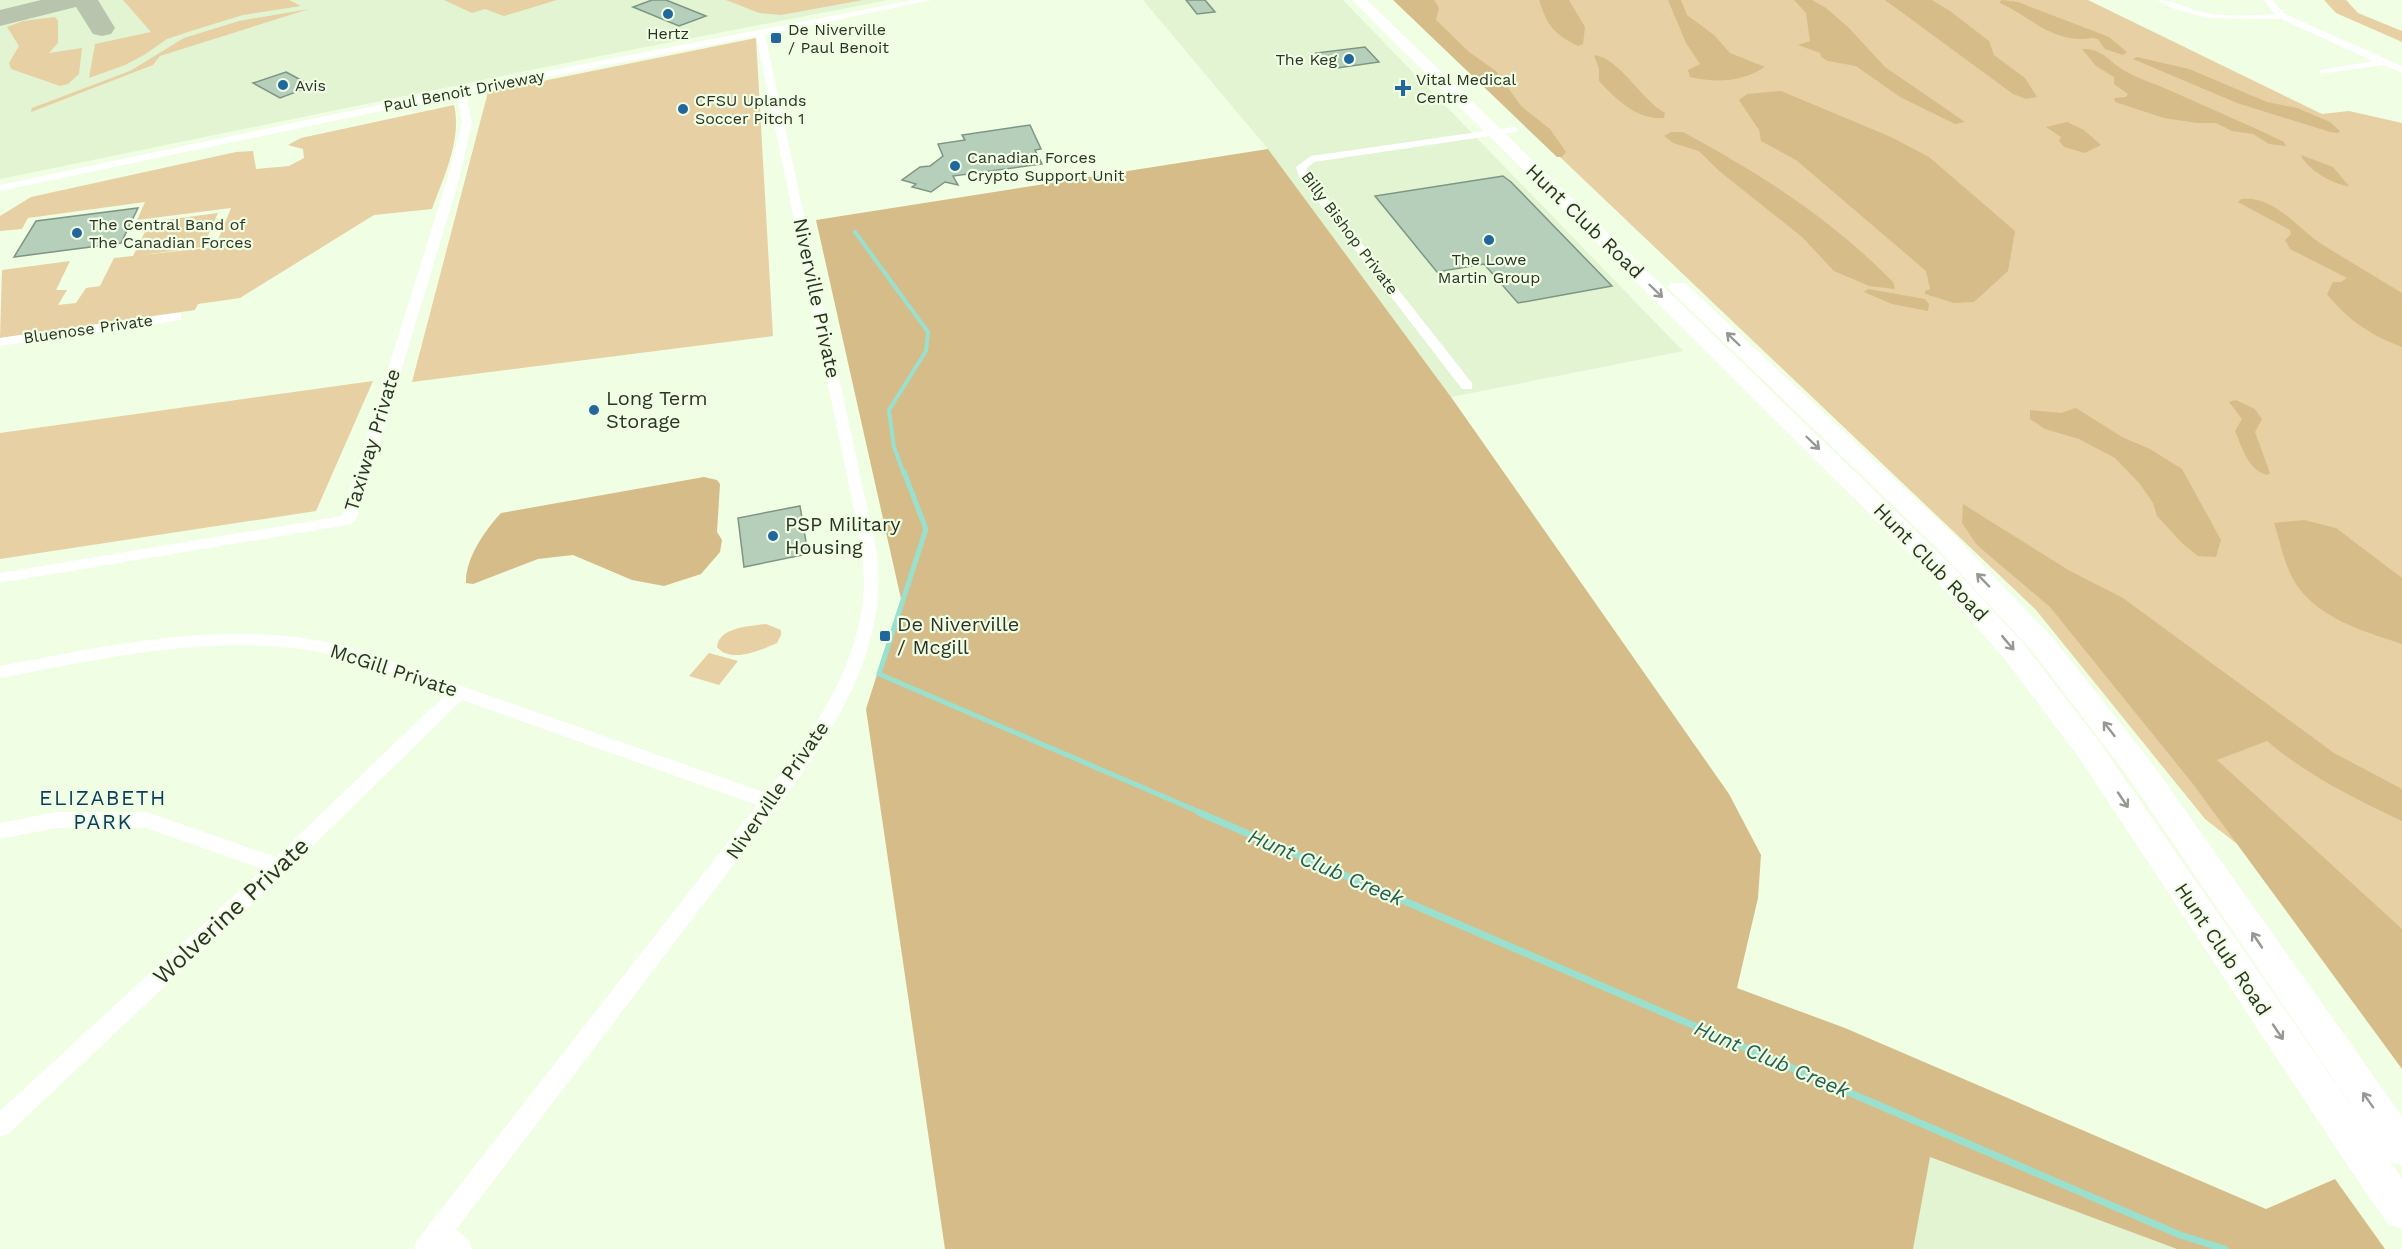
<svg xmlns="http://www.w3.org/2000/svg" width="2402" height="1249" font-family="'Work Sans',sans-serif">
<rect width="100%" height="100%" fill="#f0fee3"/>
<path fill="#e2f4d2" d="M0,0H888L600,56L0,179Z
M1143,0H1343L1683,351L1451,397L1268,149Z
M1929,1156L2177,1249H1913Z"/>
<path fill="#e7d0a3" d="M123,0H289L301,6L243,15L191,31L167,39L144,55L125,65L89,78L95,44L151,32Z
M444,0H557L504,16L485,9L472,13Z
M726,0H863L781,15L759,13Z
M1395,0H2088L2322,114L2349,111L2402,123V972L2205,819L2036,610Z
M2324,0H2346L2358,13L2402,31V42L2336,13Z
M309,9L160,56L153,65L31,112L32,108L130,71L184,38L239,21Z
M55,17L58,21V43L49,53L82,48L79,74L68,84L60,86L11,69L9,63L19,46L7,27L23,21Z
M756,38L773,336L412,382L488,92Z
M454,105C462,139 444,177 432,209L374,215L240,298L198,304L195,310L0,338L2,270L70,261L56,290H67L58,305L76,303L86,288L100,286L114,258L215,247L231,208L137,220L145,202L28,218L22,229L0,231V216L31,197L236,152L253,151L256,169L289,166L304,158L303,149L288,145L301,138Z
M218,213L203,247L133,256L150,222Z
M373,381L316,511L0,559V433Z
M766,624L781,630V635L777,643C761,650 731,664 717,647C719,627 750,626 766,624Z
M709,653L738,661L719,685L689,676Z"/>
<path fill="#d6bc88" d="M1393,0H1434L1439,8L1436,20L1469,52L1496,71L1521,106L1550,129L1566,152L1562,157H1557Z
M1539,0H1569L1585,27L1583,44L1578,46C1553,33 1548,27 1539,0Z
M1668,0H1681L1687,15L1714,35L1730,53L1765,67C1742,82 1716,83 1690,77L1688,70L1700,64L1686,43Z
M1794,0H1812L1826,8L1849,28L1885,67L1965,122L1955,124L1900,97L1856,66L1828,61L1821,57L1820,53L1798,45L1810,41L1806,13Z
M1885,0H1932L1950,11L1989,41L1994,55L2025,78L2037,97L2026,99L2013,94Z
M2001,0L2018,2L2109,37L2127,52L2123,55L2105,49L2098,39L2092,38C2052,44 2033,18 2000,3Z
M2082,49C2102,48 2108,61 2125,71C2139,79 2156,84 2171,91C2209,108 2247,124 2284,142L2286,146L2269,144L2253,134L2232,131L2216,123H2197L2164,118L2115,102L2114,98L2126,97L2128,94L2114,84V77L2096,66Z
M1594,55C1621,59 1640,99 1665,113L1664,118C1637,120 1617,100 1599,81V69Z
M2137,57L2189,69L2267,102L2297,108L2330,122L2340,131L2338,133L2330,132L2237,103L2133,59Z
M1781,91L1891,137L1929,157L2015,231L2008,271L1974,302L1954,303L1925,294V291L1930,289L1926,271L1796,160L1761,141L1759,130L1739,100L1747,94Z
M2067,122L2084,130L2101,145L2085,153L2064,147L2059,141L2061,137L2046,127Z
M1671,132H1683C1762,175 1829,217 1893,282L1895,289L1869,286L1834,271L1802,237L1718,170L1699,151L1673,143L1664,136Z
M1268,149L1451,397L1729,794L1761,855L1758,898L1737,988L1845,1028L2266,1209L2335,1179L2385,1249H2177L1930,1157L1913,1249H945L866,709L901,599L816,220Z
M2301,155L2333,167L2349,186C2334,185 2306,169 2301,155Z
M2241,199C2274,195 2298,229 2323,245C2349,261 2376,277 2402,293V347C2370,335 2348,320 2327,294L2333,282H2341L2347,278L2290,249L2285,240L2291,234L2290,230L2238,202Z
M1868,289L1925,299L1929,304L1928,311L1892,304L1864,292Z
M2236,400L2255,409L2262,419L2255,432L2270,473L2267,475C2248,470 2242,447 2235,431L2242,419L2229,402Z
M2076,408L2122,437L2150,449L2182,469L2221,540L2216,557L2198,556L2183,544L2157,516L2153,503L2140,484L2115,458L2079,439L2045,429L2030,419V410L2061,413Z
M704,477L717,480L720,484L717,532L722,540L720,552L701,574L664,586L632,580L573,555L538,559L473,584L466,583C465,559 485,530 501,513Z
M1963,504L2070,571L2123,598L2334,753L2402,789V821C2355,799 2307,775 2267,741L2217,760L2402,929V1069L2193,784L2050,607L1977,545L1962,523Z
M2304,520L2336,528L2402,578V644C2363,631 2315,618 2293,579C2284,563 2280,541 2274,523Z"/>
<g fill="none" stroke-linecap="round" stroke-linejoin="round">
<path stroke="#9ae0ce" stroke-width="4" d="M855,232L928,332L926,351L889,410L894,447L904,474"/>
<path stroke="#9ae0ce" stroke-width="5" d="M904,472L926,529L879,674L1204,814"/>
<path stroke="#9ae0ce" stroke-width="7" d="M1200,813L2180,1235L2225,1249"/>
<path fill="#b8c4ad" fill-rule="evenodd" d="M41,0H98L115,28L111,34L102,36L93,34L76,7L0,26V10Z"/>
</g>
<path fill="#b5cfbb" stroke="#7d9684" stroke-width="1.5" d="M652,0H666L706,16L679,26L633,7Z
M1186,0H1205L1215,12L1197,14Z
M1365,47L1379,62L1330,69L1316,53Z
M286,72L312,86L280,98L253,83Z
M1030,125L1041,149L1035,150L1042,164L953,176L958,185L945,182L931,192L912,187L916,184L902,180L920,167L930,166L943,156L938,144L965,140L962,135Z
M1503,176L1511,182L1612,286L1518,303L1484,264L1437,272L1375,196Z
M138,208L121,243L14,257L36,221Z
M800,506L808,554L744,567L738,518Z"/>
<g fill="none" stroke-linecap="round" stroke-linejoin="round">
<path fill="#fff" fill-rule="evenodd" d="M914,0H932L765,35L876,549C891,644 835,730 781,802L779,808L775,810L456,1230L469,1240L472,1249H414L417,1240L757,805L462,700L286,872L8,1134L0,1137V1111L263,869L146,828H56L0,839V823L56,812H146L276,857L446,694C415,683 384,669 352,660C238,627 113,657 0,678V666C116,644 243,615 359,650L766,793C813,733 862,663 864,584C864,561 859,538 855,515L756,36L466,93L472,122L459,180L356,520L348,525L0,583V573L342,516L447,180L462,122L457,95L0,191V185L435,93Z
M2157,0C2174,0 2190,10 2207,13C2230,17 2252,15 2275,14L2263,0H2272L2285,14L2402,66V73L2383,65L2320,74V70L2373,61L2281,19L2207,18L2175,9Z
M1513,127L1517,128V132L1314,162L1307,168L1308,175L1472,383V389H1462L1299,177L1296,167L1311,156Z
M176,313L181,314V320L0,346V338Z"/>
<path fill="#fff" fill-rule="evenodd" d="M1352,0H1367L1951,565L2023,643L2100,743L2379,1146L2126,774L2033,652L1934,545L1671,291L1668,287L1671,283H1685L1952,533L2053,638L2148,758L2402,1116V1166L2390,1161L2402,1178V1229L2388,1224L2348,1166L2080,759L2003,657L1933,577Z"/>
</g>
<defs><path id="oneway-shaft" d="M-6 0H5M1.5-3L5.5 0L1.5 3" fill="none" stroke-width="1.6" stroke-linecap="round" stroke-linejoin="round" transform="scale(1.5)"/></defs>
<g stroke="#969893">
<use href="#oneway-shaft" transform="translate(1656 291) rotate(44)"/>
<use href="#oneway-shaft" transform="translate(1733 339) rotate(-136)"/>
<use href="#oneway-shaft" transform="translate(1813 443) rotate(44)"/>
<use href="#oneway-shaft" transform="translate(1983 580) rotate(-134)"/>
<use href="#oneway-shaft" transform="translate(2008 643) rotate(50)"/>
<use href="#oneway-shaft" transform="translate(2109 729) rotate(-128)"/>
<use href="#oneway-shaft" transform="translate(2123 800) rotate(56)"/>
<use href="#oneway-shaft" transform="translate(2257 940) rotate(-124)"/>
<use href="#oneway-shaft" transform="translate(2278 1032) rotate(56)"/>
<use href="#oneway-shaft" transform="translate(2368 1100) rotate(-125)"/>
</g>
<g fill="#21679c" stroke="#f0fee3" stroke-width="2">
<circle cx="668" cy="14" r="6"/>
<rect x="770" y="32" width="12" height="12" rx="3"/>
<circle cx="1349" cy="59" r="6"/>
<circle cx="283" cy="85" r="6"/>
<path d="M1400 79h6v6h6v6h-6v6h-6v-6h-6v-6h6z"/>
<circle cx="683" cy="109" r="6"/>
<circle cx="955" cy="166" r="6"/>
<circle cx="77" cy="233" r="6"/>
<circle cx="1489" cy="240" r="6"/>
<circle cx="594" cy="410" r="6"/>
<circle cx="773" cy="536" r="6"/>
<rect x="879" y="630" width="12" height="12" rx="3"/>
</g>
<g text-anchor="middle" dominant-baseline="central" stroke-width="4.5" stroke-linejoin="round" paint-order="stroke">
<g font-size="16" fill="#2c3227" stroke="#f0fee3" text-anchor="start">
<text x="788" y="29">De Niverville<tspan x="788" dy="18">/ Paul Benoit</tspan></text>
<text x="668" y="33" text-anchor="middle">Hertz</text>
<text x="1337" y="59" text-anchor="end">The Keg</text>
<text x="1416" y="79">Vital Medical<tspan x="1416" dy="18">Centre</tspan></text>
<text x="295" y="85">Avis</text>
<text x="695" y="100">CFSU Uplands<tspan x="695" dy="18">Soccer Pitch 1</tspan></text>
<text x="967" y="157">Canadian Forces<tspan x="967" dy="18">Crypto Support Unit</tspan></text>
<text x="89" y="224">The Central Band of<tspan x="89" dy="18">The Canadian Forces</tspan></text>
<text x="1489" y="259" text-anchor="middle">The Lowe<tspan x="1489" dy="18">Martin Group</tspan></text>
</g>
<g font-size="16" fill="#2c3227" stroke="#f0fee3">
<text transform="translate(464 91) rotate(-11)">Paul Benoit Driveway</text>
<text transform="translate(1350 233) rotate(53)">Billy Bishop Private</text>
<text transform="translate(88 329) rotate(-8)">Bluenose Private</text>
</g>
<g font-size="20" fill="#2c3227" stroke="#f0fee3">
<text transform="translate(1585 221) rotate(44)">Hunt Club Road</text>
<text transform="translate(817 298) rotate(78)">Niverville Private</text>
<text transform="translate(372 440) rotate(-73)">Taxiway Private</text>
<text transform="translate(1931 562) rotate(46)">Hunt Club Road</text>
<text transform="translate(394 670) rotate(18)">McGill Private</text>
<text transform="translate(777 790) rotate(-55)">Niverville Private</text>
<text transform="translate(2223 949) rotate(56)">Hunt Club Road</text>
</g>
<g font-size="20" fill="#2c3227" stroke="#f0fee3" text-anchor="start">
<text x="606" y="398">Long Term<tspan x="606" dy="23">Storage</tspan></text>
<text x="785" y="524">PSP Military<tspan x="785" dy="23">Housing</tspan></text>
<text x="897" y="624">De Niverville<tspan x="897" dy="23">/ Mcgill</tspan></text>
</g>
<g font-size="21" letter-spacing="1.5" fill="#093c5f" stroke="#f0fee3">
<text x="103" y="797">ELIZABETH<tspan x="103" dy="24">PARK</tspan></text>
</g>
<g font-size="21" font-style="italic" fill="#275e52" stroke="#f0fee3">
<text transform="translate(1326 867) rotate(23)">Hunt Club Creek</text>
<text transform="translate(1772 1059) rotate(23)">Hunt Club Creek</text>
</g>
<g font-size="24" fill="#2c3227" stroke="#f0fee3">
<text transform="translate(231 911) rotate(-43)">Wolverine Private</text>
</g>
</g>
</svg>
